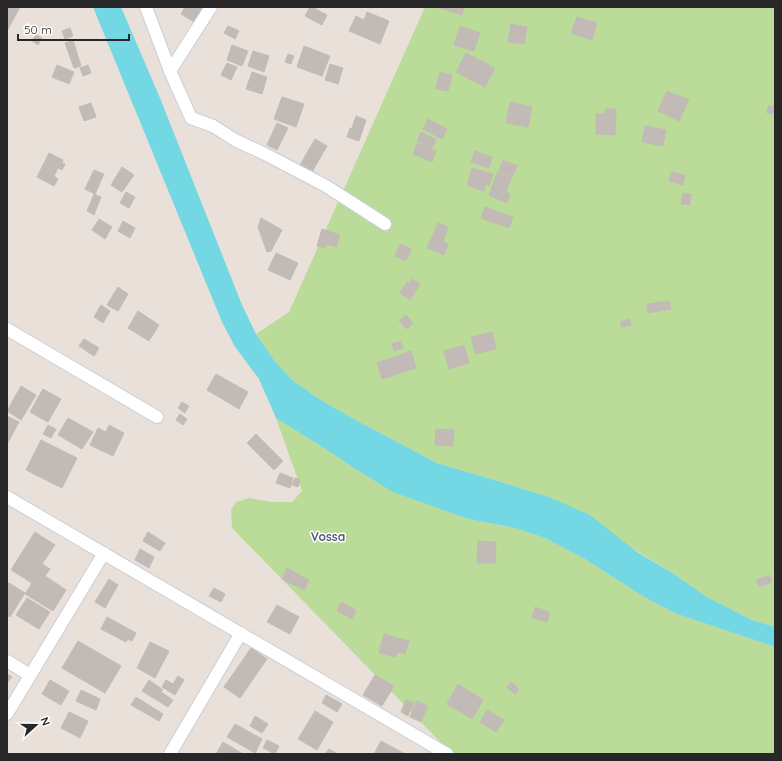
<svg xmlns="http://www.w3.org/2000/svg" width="782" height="761" font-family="Quicksand,sans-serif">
<rect width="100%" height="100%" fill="#e9e0d9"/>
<path fill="#bbdb99" d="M425,7H775V627L752,620L707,597L674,574L549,497L498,481L437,463L352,418L321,400L292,380L274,360L256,334L289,312Z
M276,418L327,450L357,470L394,492L468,519L515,528L545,538L585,559L644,597L677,614L775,647V754H452L232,528L231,510L236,502L250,498L271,502H292L302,491Z"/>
<path fill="#73d8e3" d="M93,7H121L160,98L242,305L256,334L274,360L292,380L321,400L352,418L437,463L498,481L549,497L590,515L637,552L674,574L707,597L752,620L775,627V647L677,614L644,597L585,559L545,538L515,528L468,519L393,492L357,470L327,450L276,418L259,379L244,359L234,345L222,322Z"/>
<path fill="#c1bab6" stroke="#c3bbb4" d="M7,7H20L7,31Z
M185,7H210L199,25L181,14Z
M310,7H312L327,15L322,25L305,16Z
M436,7H464L462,15Z
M367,12L389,21L380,44L349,31L356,16L364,20Z
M577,17L597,23L592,40L571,33Z
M511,24L527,27L524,44L508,42Z
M228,26L239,31L235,39L224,33Z
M460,26L480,33L474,51L454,45Z
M70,28L73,36L65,39L62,31Z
M36,35L42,38L38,45L32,41Z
M73,40L81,66L74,68L65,43Z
M232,45L248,51L242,66L227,60Z
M304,46L330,56L322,76L297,67Z
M253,51L269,56L264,72L248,66Z
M466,53L495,68L485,87L456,72Z
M288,54L294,56L291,64L285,62Z
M227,63L237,67L231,80L221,75Z
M330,64L343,68L338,84L325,80Z
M57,65L74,72L69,84L52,77Z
M88,65L91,73L83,76L80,68Z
M252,72L267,77L262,94L246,89Z
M440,72L452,75L448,91L436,89Z
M667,91L689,100L679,121L658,111Z
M282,97L304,104L296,127L274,119Z
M510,102L532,107L528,127L506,123Z
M91,103L96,117L84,121L79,107Z
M768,106L775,107V114L767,113Z
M605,109H616L615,135L596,134V114H605Z
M356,116L366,120L362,132L352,128Z
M428,119L447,129L442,139L423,129Z
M277,123L288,128L277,150L267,145Z
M645,126L666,130L663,146L642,142Z
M350,128L362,132L359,141L347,137Z
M421,132L436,140L432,148L417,141Z
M315,139L327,146L312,172L300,165Z
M417,143L436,151L432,162L413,154Z
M475,151L492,157L489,168L471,162Z
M49,153L63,160L62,163L65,164L62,170L58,168L54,176L58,179L54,186L37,177Z
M503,160L517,166L513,176L499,170Z
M122,167L134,175L122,192L111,185Z
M472,168L493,174L489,186L486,184L484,191L467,185Z
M94,170L104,174L95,194L85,189Z
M498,171L512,177L506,192L510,194L507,203L489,195Z
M671,172L685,175L683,185L669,181Z
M126,192L135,197L129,208L120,203Z
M683,193L691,194L690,205L681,204Z
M94,194L101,197L94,215L87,211Z
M485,207L513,217L509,228L481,218Z
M261,218L282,230L271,251L267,252L258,227Z
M99,219L112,227L105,239L92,230Z
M123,221L135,228L130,238L118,231Z
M438,223L448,227L443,242L448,244L444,255L427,248Z
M322,229L340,235L336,247L326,244L325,248L317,246Z
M400,244L411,249L406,261L395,256Z
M276,253L298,263L290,280L268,270Z
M412,279L420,284L410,300L400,293L407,282L409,283Z
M118,287L128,294L118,311L107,305Z
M669,301L671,309L648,313L647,304Z
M101,305L110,311L103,323L94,317Z
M138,311L159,325L149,341L128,328Z
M406,315L413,323L407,329L399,321Z
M630,319L631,325L622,327L620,322Z
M492,332L496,349L475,354L471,337Z
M84,339L99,348L94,356L79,346Z
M401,341L403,348L394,351L392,344Z
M464,345L469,363L449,369L444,351Z
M411,351L416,368L382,379L377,363Z
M216,374L248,392L239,409L207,390Z
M21,386L36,395L21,420L7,411Z
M43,389L61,399L48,422L30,412Z
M182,402L189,406L185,413L178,408Z
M180,414L187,419L183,425L176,420Z
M7,416L19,422L7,444Z
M68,418L93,432L82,449L58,435Z
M48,425L56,429L51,438L43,434Z
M109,425L124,433L113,456L90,445L98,428L106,432Z
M436,429L454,430L453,446L435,445Z
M256,434L283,461L274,470L247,443Z
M41,440L77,458L62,488L26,470Z
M280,473L293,478L290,488L276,483Z
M295,478L300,480L298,487L292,485Z
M35,532L55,545L42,564L50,569L45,576L66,590L53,611L25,594L32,583L11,570Z
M148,532L165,543L160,551L143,541Z
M478,541L496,542L495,563H477Z
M140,549L154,557L149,568L135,560Z
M287,568L309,580L304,590L282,579Z
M769,575L772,582L759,587L756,580Z
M109,579L118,585L105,608L95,602Z
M9,583L25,593L10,617L7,615V585Z
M214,588L225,594L221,602L209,596Z
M27,598L50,612L39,629L16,615Z
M341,602L356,610L352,619L337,611Z
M277,605L299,617L290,634L267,622Z
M535,607L550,612L547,622L532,618Z
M107,617L136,633L132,641L128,639L126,642L101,629Z
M384,634L409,641L405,654L397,652L396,657L379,653Z
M78,641L121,666L105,693L62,668Z
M150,642L169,651L155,678L137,668Z
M251,648L267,659L240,698L224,687Z
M7,674L12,677L7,683Z
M375,675L394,686L382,706L363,695Z
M178,676L184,680L175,695L162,687L166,680L173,684Z
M50,680L69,691L61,705L42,694Z
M149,680L163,690L161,692L173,700L168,707L142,691Z
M511,682L519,689L515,694L507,687Z
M458,684L483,700L472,719L447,704Z
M81,690L100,699L96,710L76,701Z
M326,695L342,704L337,712L322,703Z
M136,697L163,714L159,721L131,705Z
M406,700L414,703L408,716L401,712Z
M417,701L428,706L421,722L410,717Z
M487,710L504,720L496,732L480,722Z
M315,711L333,722L317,750L298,739Z
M69,712L88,721L80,738L61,728Z
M255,716L268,724L262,733L250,726Z
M235,724L262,739L255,753L227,737Z
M267,740L279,746L275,754L263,748Z
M381,741L405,754H374Z
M223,742L243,754H216Z
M329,749L336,753L335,754H325Z"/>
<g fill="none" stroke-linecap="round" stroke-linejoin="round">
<defs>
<path id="street" d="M146,7L170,71L191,118L213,126L235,140L265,154L326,186L385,224
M170,71L211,7
M7,329L157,417
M7,497L447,754
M7,661L30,675
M7,714L104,553
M170,754L241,633"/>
</defs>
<use href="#street" stroke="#c8ced8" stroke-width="14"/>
<use href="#street" stroke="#fff" stroke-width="12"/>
</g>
<g text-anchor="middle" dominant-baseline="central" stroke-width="3" stroke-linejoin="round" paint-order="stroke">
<g font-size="12" font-weight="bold" fill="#4c5973" stroke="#fff">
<text x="328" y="536">Vossa</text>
</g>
</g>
<rect width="782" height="761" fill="none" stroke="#272727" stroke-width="16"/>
<g transform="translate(36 725) rotate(69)" stroke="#ffffff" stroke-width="3" paint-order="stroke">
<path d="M0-3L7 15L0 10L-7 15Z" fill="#272727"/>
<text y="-6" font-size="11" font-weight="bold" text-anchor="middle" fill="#272727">N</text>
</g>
<path d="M18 34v6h111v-6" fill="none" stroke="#272727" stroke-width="2"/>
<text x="24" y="34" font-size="12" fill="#272727" stroke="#ffffff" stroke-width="3" paint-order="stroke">50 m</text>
</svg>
